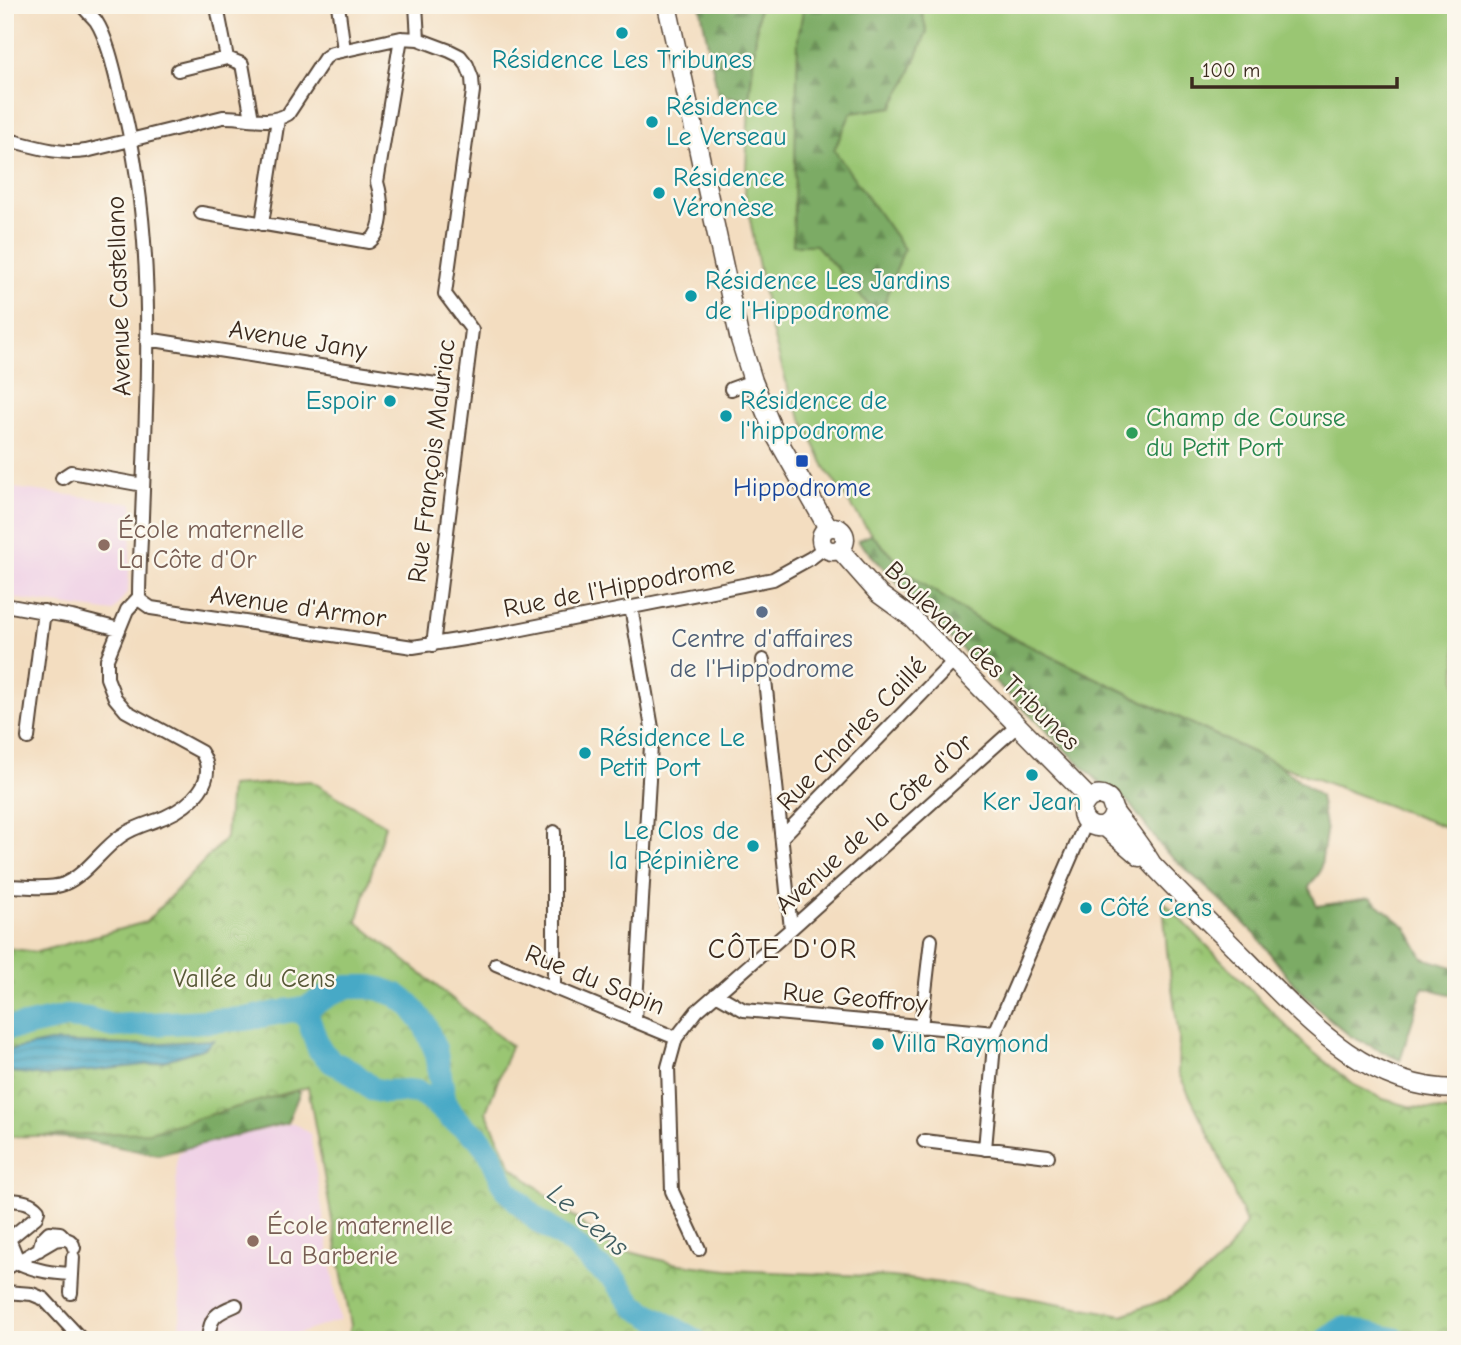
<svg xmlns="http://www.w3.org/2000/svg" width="1461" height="1345" font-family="'Comic Neue',sans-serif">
<defs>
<pattern id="forest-firs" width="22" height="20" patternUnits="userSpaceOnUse" patternTransform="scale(1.75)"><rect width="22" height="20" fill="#7bab65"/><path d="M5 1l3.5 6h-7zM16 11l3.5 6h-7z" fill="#668b53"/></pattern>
<pattern id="park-crowns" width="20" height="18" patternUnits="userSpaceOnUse" patternTransform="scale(1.75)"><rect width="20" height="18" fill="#9ac673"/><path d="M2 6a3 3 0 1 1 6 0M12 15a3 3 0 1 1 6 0" fill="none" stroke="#7fa15e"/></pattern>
<pattern id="water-rules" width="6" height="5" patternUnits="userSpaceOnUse" patternTransform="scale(1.75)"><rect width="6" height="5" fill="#46a9c6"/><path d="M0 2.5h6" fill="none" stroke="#3c8aa0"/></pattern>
</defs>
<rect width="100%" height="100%" fill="#fbf7ec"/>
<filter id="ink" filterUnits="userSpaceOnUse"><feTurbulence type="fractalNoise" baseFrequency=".0143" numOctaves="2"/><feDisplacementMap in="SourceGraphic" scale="14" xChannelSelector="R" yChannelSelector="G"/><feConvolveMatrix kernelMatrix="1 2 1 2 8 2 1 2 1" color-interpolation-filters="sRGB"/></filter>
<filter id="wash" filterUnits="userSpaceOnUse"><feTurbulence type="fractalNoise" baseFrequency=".00686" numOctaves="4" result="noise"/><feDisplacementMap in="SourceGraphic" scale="28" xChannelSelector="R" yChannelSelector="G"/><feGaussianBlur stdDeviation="1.57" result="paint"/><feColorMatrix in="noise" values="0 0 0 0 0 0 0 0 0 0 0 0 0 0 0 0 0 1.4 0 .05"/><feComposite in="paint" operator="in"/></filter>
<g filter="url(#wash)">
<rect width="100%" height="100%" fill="#f3ddc0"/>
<path fill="#efd0e6" d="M5,487L133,503L128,591L113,612L5,597Z
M294,1123L310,1134L340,1320L279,1340H181L176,1163L179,1153L185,1149Z"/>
<path fill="#9ac673" stroke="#6a7848" stroke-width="2" d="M759,5H1456V831L1279,765L1108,684L981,622L914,578L871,534L827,471L790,395L770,325L745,193L749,101Z"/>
<path fill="url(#forest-firs)" stroke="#5b6a42" stroke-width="2" d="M700,5H759L749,101L718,94Z
M804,5H920L927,32L907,80L892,107L851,113L834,150L904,249L879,317L816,245H793L798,38Z
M871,534L914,578L981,622L1108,684L1279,765L1320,796L1326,832L1320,872L1309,887L1317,906L1370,898L1406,927L1423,958L1456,968V996L1423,987L1400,1060L1350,1036L1316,1007L1288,977L1255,934L1217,897L1164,850L1128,802L1099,782L940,628L858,541Z
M265,1082L300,1092L287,1123L158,1155L79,1139L5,1133V1103Z"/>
<path fill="url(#park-crowns)" stroke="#6a7848" stroke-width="2" d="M311,781L385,825L357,922L511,1046L486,1112L512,1167L611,1247L672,1263L728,1270L892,1277L951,1284L1122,1315L1167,1299L1202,1276L1225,1255L1246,1223L1216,1149L1178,1072L1179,1037L1167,952L1163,901L1307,1047L1354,1085L1383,1099L1412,1107L1456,1112V1340H347L351,1325L308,1087L149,1132L5,1137V948L37,952L146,922L226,838L230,786Z"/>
<path fill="url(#water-rules)" stroke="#406a72" stroke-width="2" d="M214,1040L205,1048L153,1064L45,1076L12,1072L5,1069V1051L50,1042L130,1045Z"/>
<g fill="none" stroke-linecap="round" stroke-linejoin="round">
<path stroke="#46a9c6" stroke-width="24" d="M288,1010L299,1011L308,1018L319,1049L332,1062L352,1072L372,1089L385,1092L407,1091L417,1092L430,1099L452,1119L478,1137L490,1153L506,1189L537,1220L573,1244L594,1264L614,1279L634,1306L694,1340
M5,1028L25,1026L66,1017L88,1019L112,1026L245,1019L308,1007L336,991L347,987H371L381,989L397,995L410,1005L424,1023L435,1049L445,1103L455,1118L464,1127
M1327,1340L1343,1328L1397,1340"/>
</g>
</g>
<g filter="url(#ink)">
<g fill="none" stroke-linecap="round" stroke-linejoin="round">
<defs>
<path id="street" d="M82,5C86,11 92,16 96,21C109,41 116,79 122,102C157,237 147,379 142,517C141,543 139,570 139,597
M221,5L218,12L227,58L242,64L252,119
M338,5L344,50
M416,5L418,39
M178,70L227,58
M5,139C33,146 58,155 86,151L223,117C245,116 268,126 288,114L325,58L332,53L401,38L418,39L450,51L460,56L467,65L472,78L473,91L445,294L472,330L433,645
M201,213L369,242C386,230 382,199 377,182L401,38
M262,224L278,119
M147,339L442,385
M731,389L753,381
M62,478L71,472L143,485
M139,597L141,601L151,608L413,647L502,633L773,579L811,558L824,548
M5,605L72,617L119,629
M631,607L652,728L635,1020
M763,660L791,929
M28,738L44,611
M782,837L954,661
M5,886C22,886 49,890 64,884C87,874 101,850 121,836C135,826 151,823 165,817C190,806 220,780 201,752L126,711L115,698L107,678V659L127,610L139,597
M496,964L676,1038
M554,987V832
M716,994L744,1010L995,1033
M921,1027L931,940
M924,1141L1048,1156
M985,1149L995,1033L1086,822
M5,1200C18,1201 30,1200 38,1210L36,1217L9,1239
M5,1229L19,1263C36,1271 52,1273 72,1274
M699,1249L672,1191L668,1067L676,1038L697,1011L791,929L1017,726
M39,1250L42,1239L49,1232L60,1233L65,1238
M5,1269L55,1240C64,1238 72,1238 74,1248
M5,1292L32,1294L44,1299L82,1340
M71,1293L73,1257
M208,1340C210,1316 215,1314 236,1305"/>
<path id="secondary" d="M667,5L739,336L753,381L774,433L828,528
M821 539a12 12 0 1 1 24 0a12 12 0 1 1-24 0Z
M840,550L879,594L912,618L1089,798
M1114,811C1108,842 1070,822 1086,802C1090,796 1099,794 1105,797C1112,800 1111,805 1114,811C1117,817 1123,823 1127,828C1136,840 1145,852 1152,864C1183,897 1215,928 1247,960C1305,1019 1365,1088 1456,1089
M1104,826L1140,857"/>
</defs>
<use href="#street" stroke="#574536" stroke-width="16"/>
<use href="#secondary" stroke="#574536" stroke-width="21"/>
<use href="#street" stroke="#fff" stroke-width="12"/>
<use href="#secondary" stroke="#fff" stroke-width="18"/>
</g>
</g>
<g fill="#0f9aa8" stroke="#fbf7ec" stroke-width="2.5">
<circle cx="622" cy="33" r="7"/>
<circle cx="652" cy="122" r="7"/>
<circle cx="659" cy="193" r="7"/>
<circle cx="691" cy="296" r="7"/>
<circle cx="390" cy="401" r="7"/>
<circle cx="726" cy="416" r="7"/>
<circle cx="585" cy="753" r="7"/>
<circle cx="1032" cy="775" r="7"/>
<circle cx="753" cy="846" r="7"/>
<circle cx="1086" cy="908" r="7"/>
<circle cx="878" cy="1044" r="7"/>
</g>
<circle fill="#2e9e5b" stroke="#fbf7ec" stroke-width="2.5" cx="1132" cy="433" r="7"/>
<rect fill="#1a4fb4" stroke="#fbf7ec" stroke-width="2.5" x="795" y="454" width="14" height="14" rx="3.5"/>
<g fill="#8d6e63" stroke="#fbf7ec" stroke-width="2.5">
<circle cx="104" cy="545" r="7"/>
<circle cx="253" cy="1241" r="7"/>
</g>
<circle fill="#5c6f8a" stroke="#fbf7ec" stroke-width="2.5" cx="762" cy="612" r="7"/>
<g text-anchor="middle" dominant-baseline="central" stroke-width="5" stroke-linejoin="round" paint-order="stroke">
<g font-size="26" fill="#0d838f" stroke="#fbf7ec" text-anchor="start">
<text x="622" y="60" text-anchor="middle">Résidence Les Tribunes</text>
<text x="666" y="107">Résidence<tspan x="666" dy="30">Le Verseau</tspan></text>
<text x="673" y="178">Résidence<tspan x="673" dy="30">Véronèse</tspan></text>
<text x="705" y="281">Résidence Les Jardins<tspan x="705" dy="30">de l'Hippodrome</tspan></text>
<text x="376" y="401" text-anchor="end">Espoir</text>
<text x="740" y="401">Résidence de<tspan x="740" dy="30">l'hippodrome</tspan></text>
<text x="599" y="738">Résidence Le<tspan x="599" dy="30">Petit Port</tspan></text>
<text x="1032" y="802" text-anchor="middle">Ker Jean</text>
<text x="739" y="831" text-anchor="end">Le Clos de<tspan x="739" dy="30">la Pépinière</tspan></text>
<text x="1100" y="908">Côté Cens</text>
<text x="892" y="1044">Villa Raymond</text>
</g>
<g font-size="26" fill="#3b2a1e" stroke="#fbf7ec">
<text transform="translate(119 296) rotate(-92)">Avenue Castellano</text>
<text transform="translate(298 340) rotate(9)">Avenue Jany</text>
<text transform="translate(432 461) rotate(-83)">Rue François Mauriac</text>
<text transform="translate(619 587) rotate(-11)">Rue de l'Hippodrome</text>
<text transform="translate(298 607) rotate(8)">Avenue d'Armor</text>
<text transform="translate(982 656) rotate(44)">Boulevard des Tribunes</text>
<text transform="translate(852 734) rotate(-46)">Rue Charles Caillé</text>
<text transform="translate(874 824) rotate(-42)">Avenue de la Côte d'Or</text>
<text transform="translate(595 980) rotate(22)">Rue du Sapin</text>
<text transform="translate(855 998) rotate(5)">Rue Geoffroy</text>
</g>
<g font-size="26" fill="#27864d" stroke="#fbf7ec" text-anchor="start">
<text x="1146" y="418">Champ de Course<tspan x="1146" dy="30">du Petit Port</tspan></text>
</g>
<g font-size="26" fill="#164399" stroke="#fbf7ec">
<text x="802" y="488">Hippodrome</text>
</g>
<g font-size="26" fill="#785e54" stroke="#fbf7ec" text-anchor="start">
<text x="118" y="530">École maternelle<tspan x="118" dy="30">La Côte d'Or</tspan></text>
<text x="267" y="1226">École maternelle<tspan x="267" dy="30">La Barberie</tspan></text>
</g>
<g font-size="26" fill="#4e5e75" stroke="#fbf7ec">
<text x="762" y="639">Centre d'affaires<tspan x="762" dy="30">de l'Hippodrome</tspan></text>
</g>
<g font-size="26" fill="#585938" stroke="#fbf7ec">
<text x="254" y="979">Vallée du Cens</text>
</g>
<g font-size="28" letter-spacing="2" fill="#3b2a1e" stroke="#fbf7ec">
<text x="783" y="949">CÔTE D'OR</text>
</g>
<g font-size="28" font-style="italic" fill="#3f5d61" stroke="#fbf7ec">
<text transform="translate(588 1220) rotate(40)">Le Cens</text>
</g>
</g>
<rect width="1461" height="1345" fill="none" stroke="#fbf7ec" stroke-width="28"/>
<path d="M1192 77v10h205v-10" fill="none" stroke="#3b2a1e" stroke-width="3.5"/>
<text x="1202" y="77" font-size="21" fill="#3b2a1e" stroke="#fbf7ec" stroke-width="5" paint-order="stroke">100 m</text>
</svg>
